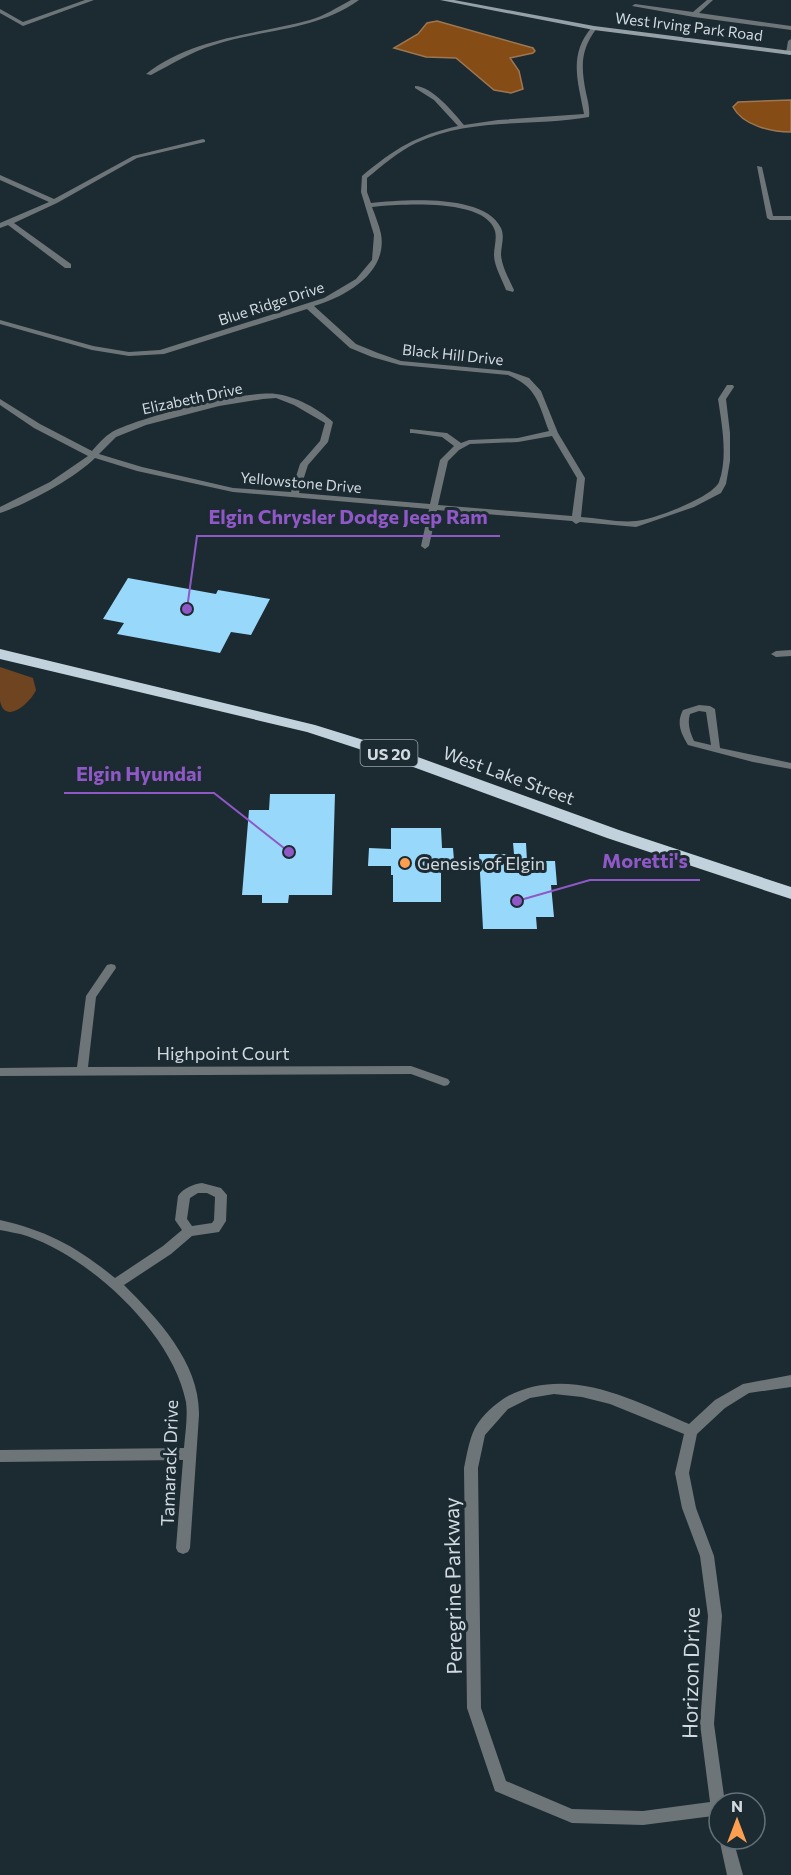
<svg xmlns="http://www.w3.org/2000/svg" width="791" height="1875" font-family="Commissioner,sans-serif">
<rect width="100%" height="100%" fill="#1c2a32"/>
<path fill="#6f4420" d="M0,667L33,678L36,690C31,702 5,726 0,701C0,691 0,678 0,667Z"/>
<path fill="#854c16" stroke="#9c7752" stroke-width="1.5" d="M437,21L533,48L535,51L533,53L510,58L519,71L523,89L511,93L494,90L456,58L426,57L394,48L418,34L427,23Z
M791,100V132C772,132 743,126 733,107L738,102Z"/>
<path fill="#98d8fb" d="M128,578L216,594L218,590L270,599L251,635L231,632L220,653L117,634L124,623L103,619Z
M270,794H335L332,895H289L288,903H262V895H242L249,810H269Z
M391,828H441L442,848H453L454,860H441V902H393V875H391V866H368L369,848L391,849Z
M513,843H526L527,861H555L557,885H551L554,917H536L537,929H483L479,854H514Z"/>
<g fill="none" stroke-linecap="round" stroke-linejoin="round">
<path fill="#6d7579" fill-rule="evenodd" d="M85,0H94L23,26L0,13V9L23,22Z
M351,0H359C316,31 262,29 214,45C191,52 172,64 151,75L146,74C193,37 255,35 310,20C324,16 338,7 351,0Z
M707,0H713L699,13L791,26V30L694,17L632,6L635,4L693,12Z
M592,27L597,28C580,50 581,67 586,93C588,101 590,110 589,117C532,127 471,117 416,143C398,152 383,165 367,178V192L371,203C403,200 484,193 501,228C505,237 501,246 501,255C502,267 509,279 514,290L513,292L506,290C502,279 494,266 494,255C494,247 497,239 495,231C486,199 407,204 381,206L372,207C375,215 379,225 381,234C388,273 345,297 314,306L356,344L378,353L401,361L509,371L529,378L541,391L558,433L585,478L581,517C598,518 620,523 636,521C653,520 713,497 719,482C728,457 722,425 718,399L727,385H733L734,387L726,399L730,433V461L726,484L721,493L694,507L636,527L580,522L576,524L572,521L437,510L429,546L425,549L421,546L429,509L233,492L137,471L95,458C75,478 27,504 0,513V507L50,482L88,456L34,428L0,405V399L40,424L92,451C98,444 104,437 112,432C140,417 245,390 276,394C295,396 319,409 333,422L328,442L308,465L299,493L430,504L440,460L454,446L442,437L413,433H410V429L447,433L461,443L469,440L518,438L549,431C538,403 538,388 508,375L400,365L372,357L350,348L307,309L164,354L129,356L92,350L0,324V320L93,346L129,352L160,350L324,298L356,279L372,260L374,235L361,192L362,176C394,149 417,135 458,126L434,100L415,88V86C432,86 453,112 464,125L498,120L584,114C578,81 568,55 592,27ZM276,398L294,405L325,423L320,441L300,464L291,492L233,488L142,467L99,454L116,437L146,425L219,406L263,399ZM552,436L577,478L572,516L438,505L448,461L459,450L470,444L518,442Z
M791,39V54L789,55L786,53L788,41Z
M203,139L205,140V142L137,158L57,203L14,223L71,264V268H65L8,225L0,228V223L49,202L0,180V175L54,199L133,156Z
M757,166L762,167L773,216H791V220H770L767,218Z
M791,650V656L776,657L771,654L776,651Z
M699,705L710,706L715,709L720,748L791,763V769L753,762L688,745C681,733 676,723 683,710ZM699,711L706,712L711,745L694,741C690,732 687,724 690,714Z
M111,964L115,965L116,968L96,997L88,1067L411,1066L448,1079L450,1082L448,1085L444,1086L411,1074L0,1076V1068L77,1067L86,996L107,965Z
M202,1183L221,1188L227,1195L226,1221L219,1232L192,1236L171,1254L124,1285C158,1319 200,1363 199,1415L190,1548L188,1552L183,1554L178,1552L176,1548L183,1460L0,1462V1450L184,1448C185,1434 188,1417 186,1402C173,1334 91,1258 27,1236C18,1233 9,1232 0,1230V1220C48,1231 77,1247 115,1278L163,1246L182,1230L175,1220L178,1196C183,1188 194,1184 202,1183ZM198,1193H207L215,1197L214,1220L212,1223L192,1226L187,1219L190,1198Z
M791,1375V1387L749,1393L725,1408L697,1434L689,1473L696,1508L714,1556L722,1616L714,1724L725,1803H719V1820L713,1816L643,1825L572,1823L495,1791L467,1708L464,1468C467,1454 469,1440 475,1428C482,1415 496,1403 508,1396C569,1365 633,1400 689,1424L715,1400L743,1384ZM554,1394L582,1397L610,1404L684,1434L675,1473L682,1508L700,1556L708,1616L700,1724L710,1802L643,1811L572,1809L506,1781L481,1708L478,1468L485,1435L508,1409L530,1398Z
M719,1838L733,1839L743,1875H727Z"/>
<path fill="#95a0a7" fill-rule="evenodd" d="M440,0H454L594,26L791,51V55L594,30Z"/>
<path fill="#c1d2dc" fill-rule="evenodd" d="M0,649L315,725L415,756L619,830L791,887V899L607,838L405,764L307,732L0,659Z"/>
</g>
<circle fill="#fb9e50" stroke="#1c2a32" stroke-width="2" cx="405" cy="863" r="6"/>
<g text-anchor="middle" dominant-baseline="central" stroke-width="6" stroke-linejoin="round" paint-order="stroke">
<g font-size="15" fill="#d1dadf" stroke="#1c2a32">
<text transform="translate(689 26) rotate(7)">West Irving Park Road</text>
<text transform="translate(271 303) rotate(-18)">Blue Ridge Drive</text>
<text transform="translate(453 354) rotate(6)">Black Hill Drive</text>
<text transform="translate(192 398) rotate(-12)">Elizabeth Drive</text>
<text transform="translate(301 482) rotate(5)">Yellowstone Drive</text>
</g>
<rect fill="#1c2a32" stroke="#9ba5ab" stroke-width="1.5" x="360.5" y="740" width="57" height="26" rx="4.5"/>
<g font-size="16" font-weight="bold" fill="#d1dadf">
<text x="389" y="753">US 20</text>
</g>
<g font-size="18" fill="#d1dadf" stroke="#1c2a32">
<text transform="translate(509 775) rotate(20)">West Lake Street</text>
<text x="223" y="1053">Highpoint Court</text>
<text transform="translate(169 1463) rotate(-88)">Tamarack Drive</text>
</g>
<g font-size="18" fill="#d1dadf" stroke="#1c2a32" text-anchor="start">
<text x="417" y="863">Genesis of Elgin</text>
</g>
<g font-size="21" fill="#d1dadf" stroke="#1c2a32">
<text transform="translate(452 1586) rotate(-91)">Peregrine Parkway</text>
<text transform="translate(690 1673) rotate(-89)">Horizon Drive</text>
</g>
</g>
<path fill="none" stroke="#9058c7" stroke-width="2" d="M187 609L197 536H500M289 852L214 793H64M517 901L590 880H700"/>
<g fill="#9058c7" stroke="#1c2a32" stroke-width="2">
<circle cx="187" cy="609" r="6"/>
<circle cx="289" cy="852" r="6"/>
<circle cx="517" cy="901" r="6"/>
</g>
<g font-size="20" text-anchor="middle" font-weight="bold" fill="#9058c7" stroke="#1c2a32" stroke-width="6" stroke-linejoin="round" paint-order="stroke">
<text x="348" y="524">Elgin Chrysler Dodge Jeep Ram</text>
<text x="139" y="781">Elgin Hyundai</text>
<text x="645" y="868">Moretti's</text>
</g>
<g transform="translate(737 1821)"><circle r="28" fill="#1c2a32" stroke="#647077" stroke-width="1.5"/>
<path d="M0-4.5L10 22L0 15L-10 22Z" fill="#fb9e50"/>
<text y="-9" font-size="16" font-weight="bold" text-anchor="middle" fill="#d1dadf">N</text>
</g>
</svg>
